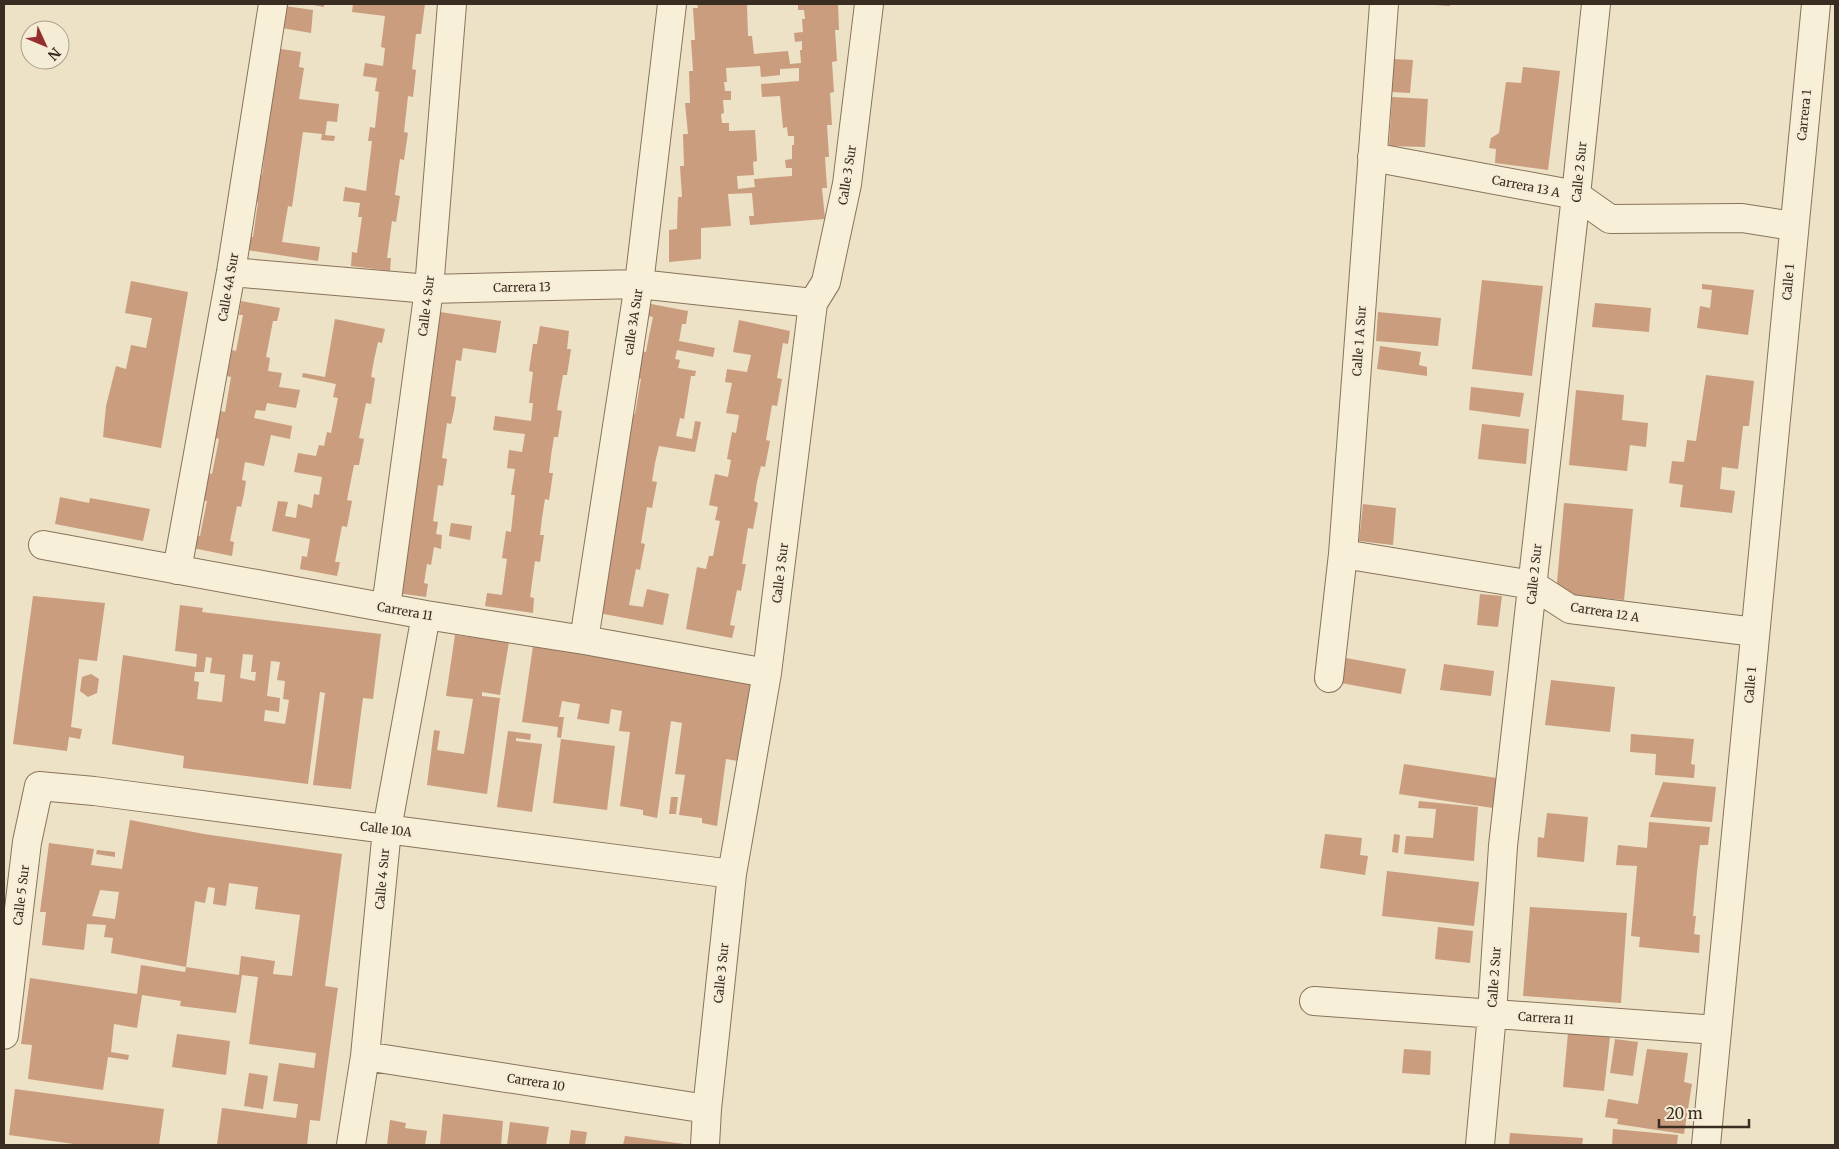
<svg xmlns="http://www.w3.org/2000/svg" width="1839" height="1149" font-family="Merriweather,serif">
<rect width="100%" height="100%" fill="#ede1c6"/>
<path fill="#ca9d7e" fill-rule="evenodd" d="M308,4H324V7Z
M353,4H425L421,34H416L414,52L412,69L416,70L413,97L408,96L404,132L408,133L406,146L404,160L400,159L395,195L400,196L396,222L392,221L387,258H391L390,271L351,266L352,252L357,253L362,217H358L360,203L343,201L345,187L366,191L372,141H368L370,127L375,128L379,92L375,91L377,78L363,76L365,63L383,66L385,48L381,47L385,16L352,12Z
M697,4L747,5L748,36H752L754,54L788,51L790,64L801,63L800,50H802V41L795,42L794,33L803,32L802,19H805L804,10H798V4H838L839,30H835L837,61L832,62L834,92L830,93L832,125H827L829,157H825L827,188H822L825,219L750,225L749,216H754L752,193L728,194L731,226L701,228V259L669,262V230L677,229L678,197H682L680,166H684L683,134H688L685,103H690L689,71H693L691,40H695L693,8H698ZM760,66L761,77L780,75V69L799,68V81L761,84L762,97L780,96L783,128L787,127L788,136H794V145H792V159L785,160L786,168H792V176L754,179L755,187L738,189L737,176L754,175L753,162L757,161L755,130L729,131V123H722L721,114L724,113L723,100H731V91H725L724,82H727L726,68Z
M1436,4H1450V6L1436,5Z
M285,6L313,10L311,33L282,28Z
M275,48L301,52L299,67L304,68L299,99L339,104L337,122L327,121L325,135L335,136L334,141L321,140L322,134L303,132L292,207L288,206L282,242L320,247L318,261L247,250L249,237H253L258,202L254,201L257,175H262L266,140L262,139L266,112L270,113L275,78Z
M1394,59L1413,60L1410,93L1392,92Z
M1523,67L1560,71L1548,170L1495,163L1496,149L1489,148L1491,138L1499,133L1506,82L1521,83Z
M1392,97L1428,99L1425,147L1389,146Z
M1482,280L1543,286L1532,376L1472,369Z
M131,281L188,292L161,448L103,437L106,406L116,366L126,369L131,345L146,348L152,318L125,313Z
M1702,284L1754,290L1748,335L1697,328L1700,306L1710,308L1712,290L1702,289Z
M241,301L280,308L277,321H273L266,357L270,358L268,371L282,373L279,387L300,390L296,408L267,403L265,411L256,410L254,418L292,426L290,439L271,435L264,466L245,462L242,480L246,481L244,494L241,507L237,506L230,541L234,542L232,556L193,548L195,535L200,536L207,501L202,500L208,473L212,474L219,439L215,438L220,411L225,412L231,377L227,376L232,350L236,351L243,315H239Z
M1595,303L1651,308L1649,332L1592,327Z
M651,304L688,311L686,324H682L679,341L715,348L713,357L677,350L675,359L680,360L678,368L696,371L695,376H691L684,419L680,418L676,436L692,439L695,421L701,422L695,452L659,446L655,463L652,481L657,482L652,508L647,507L641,543L645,544L640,570L636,569L629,605L643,607L647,589L669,594L663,625L593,612L623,476L629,440H625L630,413L635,414L641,379L637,378L641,351L646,352L649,336L653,317L648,316Z
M433,311L501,321L496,353L463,348L461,361L456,360L451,396L456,397L454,411L451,424L447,423L442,458L447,459L443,486L438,485L433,521L438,522L436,534L442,535L441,549L434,547L431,565L427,564L424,583L428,584L426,597L389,592Z
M1378,312L1441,318L1438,346L1376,341Z
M335,319L385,329L382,343L378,342L374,360L371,377L375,378L371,404L366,403L359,438L364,439L359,465H354L347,500L352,501L347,527L342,526L335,562H340L337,576L300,569L302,556L307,557L310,539L272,531L278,501L288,502L285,516L296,518L298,504L312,508L314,494L319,495L322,477L294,472L298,453L316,456L319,445L324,446L327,432L331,433L338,398L333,397L336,384L302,377L303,373L325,377Z
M739,320L790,331L788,344L783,343L777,378L782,379L777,406L772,405L766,440L770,441L765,467L761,466L757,482L754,501L758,503L753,529L748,528L742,564H746L741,591L737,590L730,625L735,626L732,638L686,629L697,567L706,569L709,556H713L720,521L715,520L718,507L709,505L715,474L728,477L731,460L727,459L732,432L736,433L739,415L726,413L732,383L725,382L727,369L747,372L751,355L733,352Z
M540,326L569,331L567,349H571L567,375H563L557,410L562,411L558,437H554L551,456L549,473H553L549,500L545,499L542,518L540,535H544L540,562L535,561L530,597L534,598L533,613L485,606L487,593L502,595L507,559L502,558L506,531L511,532L515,495H511L515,469L507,468L509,450L522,452L525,434L493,430L495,416L531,421L533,403H529L533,372L529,371L533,344H537Z
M1380,346L1421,352L1419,365L1427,367V376L1377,369Z
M1706,375L1754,381L1749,426H1743L1738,469L1722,467L1720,489L1735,491L1732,513L1680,507L1683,485L1669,483L1672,461L1684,462L1687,440L1696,441Z
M1471,387L1524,393L1520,417L1469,410Z
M1576,390L1624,395L1622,420L1648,423L1646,447L1630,445L1627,471L1569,465Z
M1482,424L1529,429L1526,464L1478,459Z
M60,497L89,503L90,498L150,509L143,541L55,524Z
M1564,503L1633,509L1624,600L1556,594Z
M1363,504L1396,508L1393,545L1359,541Z
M451,523L472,526L470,540L449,536Z
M1480,594L1502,596L1498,627L1477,625Z
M33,596L105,603L97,661L79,659L71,727L82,729L80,739L69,737L67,751L13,744Z
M180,605L203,608L202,612L381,634L373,699L363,698L351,789L313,785L325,693L320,692L308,784L183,768L184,756L112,744L123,655L196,667L197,654L175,651ZM243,654L253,655L251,672H256L255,681L240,678ZM206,657L212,658L210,673L225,675L222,702L197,699L199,682L194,681L195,672H204ZM271,661L280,662L277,680L285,681L283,699L289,700L285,724L264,721L265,710L279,712L280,698L267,696Z
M455,635L509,642L500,695L482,692V696L500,698L487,794L427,785L434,730L440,731L437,750L464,754L473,699L446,696Z
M533,646L616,659L754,674L746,731H742L738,761L726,759L717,826L702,823V818L679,815L685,775L675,774L682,723L671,721L657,818L643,815V810L620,806L630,732L619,731L622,711L611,709L609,724L577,719L580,704L562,701L559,717H564L561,738L557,737L558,727L522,722Z
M1346,658L1406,669L1401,694L1341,683Z
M1444,664L1494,671L1491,696L1440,690Z
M91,674L99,679L97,693L88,697L80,691L82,677Z
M1551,680L1615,687L1610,732L1545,725Z
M508,731L531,734L530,740L516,738V741L542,744L532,812L497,807Z
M1631,734L1694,739L1691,764L1695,765L1694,778L1655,775L1656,754L1630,752Z
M561,739L615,746L607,810L553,803Z
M1404,764L1497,778L1493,808L1399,794Z
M1663,782L1716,787L1712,822L1650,817Z
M671,797H678L676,814H669Z
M1419,801L1478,807L1474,861L1404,854L1406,836L1433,838L1436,809L1418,808Z
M1547,813L1588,817L1584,862L1537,857L1538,837L1544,838Z
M130,820L204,834L342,854L325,986L338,988L337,994L320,1121L310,1120L307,1145H217L222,1108L296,1118L298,1104L273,1101L279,1063L314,1068L316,1053L249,1044L258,977L242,975L236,1013L180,1006L181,1001L142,995L137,1028L114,1024L111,1052L129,1055L128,1060L108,1057L103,1090L28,1079L32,1045L21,1044L30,978L137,994L141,965L185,972L186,967L111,953L113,938L104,937L106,925L87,924L84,950L42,945L46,912H40L49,843L94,849L91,865L122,869ZM229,883L258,887L255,909L300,915L292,976L273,974L275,961L241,956L239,975L186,967L195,901L205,903L208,887L215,888L213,904L226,906ZM100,890L119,892L115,919L92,916Z
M1649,822L1710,827L1708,845H1700L1697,872L1693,916H1696L1694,934L1700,935L1699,953L1639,947L1640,937L1631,936L1637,866L1616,865L1618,845L1647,848Z
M1325,834L1362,838L1360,855L1368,856L1365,875L1320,868Z
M1394,834L1400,835L1398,853L1392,852Z
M97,850L115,852V857L96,854Z
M1387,871L1479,882L1474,926L1382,916Z
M1530,907L1627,913L1621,1003L1523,996Z
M1438,927L1473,931L1470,963L1435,959Z
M1568,1033L1610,1037L1604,1091L1563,1087Z
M177,1034L230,1041L226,1075L172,1067Z
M1615,1039L1638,1042L1633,1076L1610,1073Z
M1404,1049L1431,1051L1430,1075L1402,1073Z
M1647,1049L1688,1053L1684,1082L1692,1084L1684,1134L1617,1124L1618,1119L1605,1117L1608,1099L1638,1104Z
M249,1073L268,1076L263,1109L244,1106Z
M15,1089L164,1109L159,1145H81L9,1135Z
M443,1114L503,1121L501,1145H440Z
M390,1120L406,1123L405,1128L427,1131L425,1145H387Z
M510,1122L549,1127L546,1145H507Z
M1613,1129L1678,1135L1677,1145H1612Z
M571,1130L587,1132L585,1145H569Z
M1510,1133L1583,1138L1582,1145H1509Z
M625,1136L684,1144V1145H623Z"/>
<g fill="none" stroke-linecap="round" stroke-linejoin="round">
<defs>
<path id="minor" d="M1372,157L1576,195L1610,219L1742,218L1793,226
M231,272L429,289L639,284L813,303
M43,545L426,615L584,640L767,673
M1343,554L1533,585L1570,609L1755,632
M177,570L231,272L273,4
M386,607L429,289L452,4
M584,640L639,284L672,4
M1329,678L1343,554L1384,4
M1314,1001L1717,1030
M4,1035L27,842L39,786L94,791L732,874
M365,1056L707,1109
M351,1145L365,1056L387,829L426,615
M705,1145L707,1109L732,874L767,673L813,303L826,282L847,184L869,4
M1480,1145L1492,1014L1503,846L1576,195L1596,4
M1706,1145L1816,4"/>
</defs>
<use href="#minor" stroke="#88735c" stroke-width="30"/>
<use href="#minor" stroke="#f8efd9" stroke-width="28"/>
</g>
<g text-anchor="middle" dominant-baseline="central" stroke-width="4" stroke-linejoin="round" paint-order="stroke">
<g font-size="12" fill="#392c20" stroke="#f5ecd6">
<text transform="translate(1804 115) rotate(-84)">Carrera 1</text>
<text transform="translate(1579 172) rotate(-84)">Calle 2 Sur</text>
<text transform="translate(847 175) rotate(-81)">Calle 3 Sur</text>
<text transform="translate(1526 186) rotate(11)">Carrera 13 A</text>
<text transform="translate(1788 282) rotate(-85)">Calle 1</text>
<text transform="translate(228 287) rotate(-80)">Calle 4A Sur</text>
<text transform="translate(522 287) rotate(-1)">Carrera 13</text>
<text transform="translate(426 306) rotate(-83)">Calle 4 Sur</text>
<text transform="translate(633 322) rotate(-81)">calle 3A Sur</text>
<text transform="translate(1359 341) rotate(-86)">Calle 1 A Sur</text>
<text transform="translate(780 573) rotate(-83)">Calle 3 Sur</text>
<text transform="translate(1534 574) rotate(-84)">Calle 2 Sur</text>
<text transform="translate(405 611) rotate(10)">Carrera 11</text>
<text transform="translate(1605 612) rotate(9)">Carrera 12 A</text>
<text transform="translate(1750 685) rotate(-85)">Calle 1</text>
<text transform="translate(386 829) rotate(7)">Calle 10A</text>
<text transform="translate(382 879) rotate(-85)">Calle 4 Sur</text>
<text transform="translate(21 895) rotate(-83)">Calle 5 Sur</text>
<text transform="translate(721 973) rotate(-84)">Calle 3 Sur</text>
<text transform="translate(1494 977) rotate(-86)">Calle 2 Sur</text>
<text transform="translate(1546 1018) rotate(4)">Carrera 11</text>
<text transform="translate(536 1082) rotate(9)">Carrera 10</text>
</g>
</g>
<rect width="1839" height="1149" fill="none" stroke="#392c20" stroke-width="10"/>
<g transform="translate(45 45) rotate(134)"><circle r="24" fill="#f5ecd6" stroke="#aa9f8d"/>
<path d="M0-4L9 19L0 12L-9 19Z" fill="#952e2f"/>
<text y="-8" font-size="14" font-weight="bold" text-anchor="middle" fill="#392c20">N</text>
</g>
<path d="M1659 1119v8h90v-8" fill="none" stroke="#392c20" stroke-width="2.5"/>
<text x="1666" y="1119" font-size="15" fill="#392c20" stroke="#f5ecd6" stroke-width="4" paint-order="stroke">20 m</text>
</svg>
